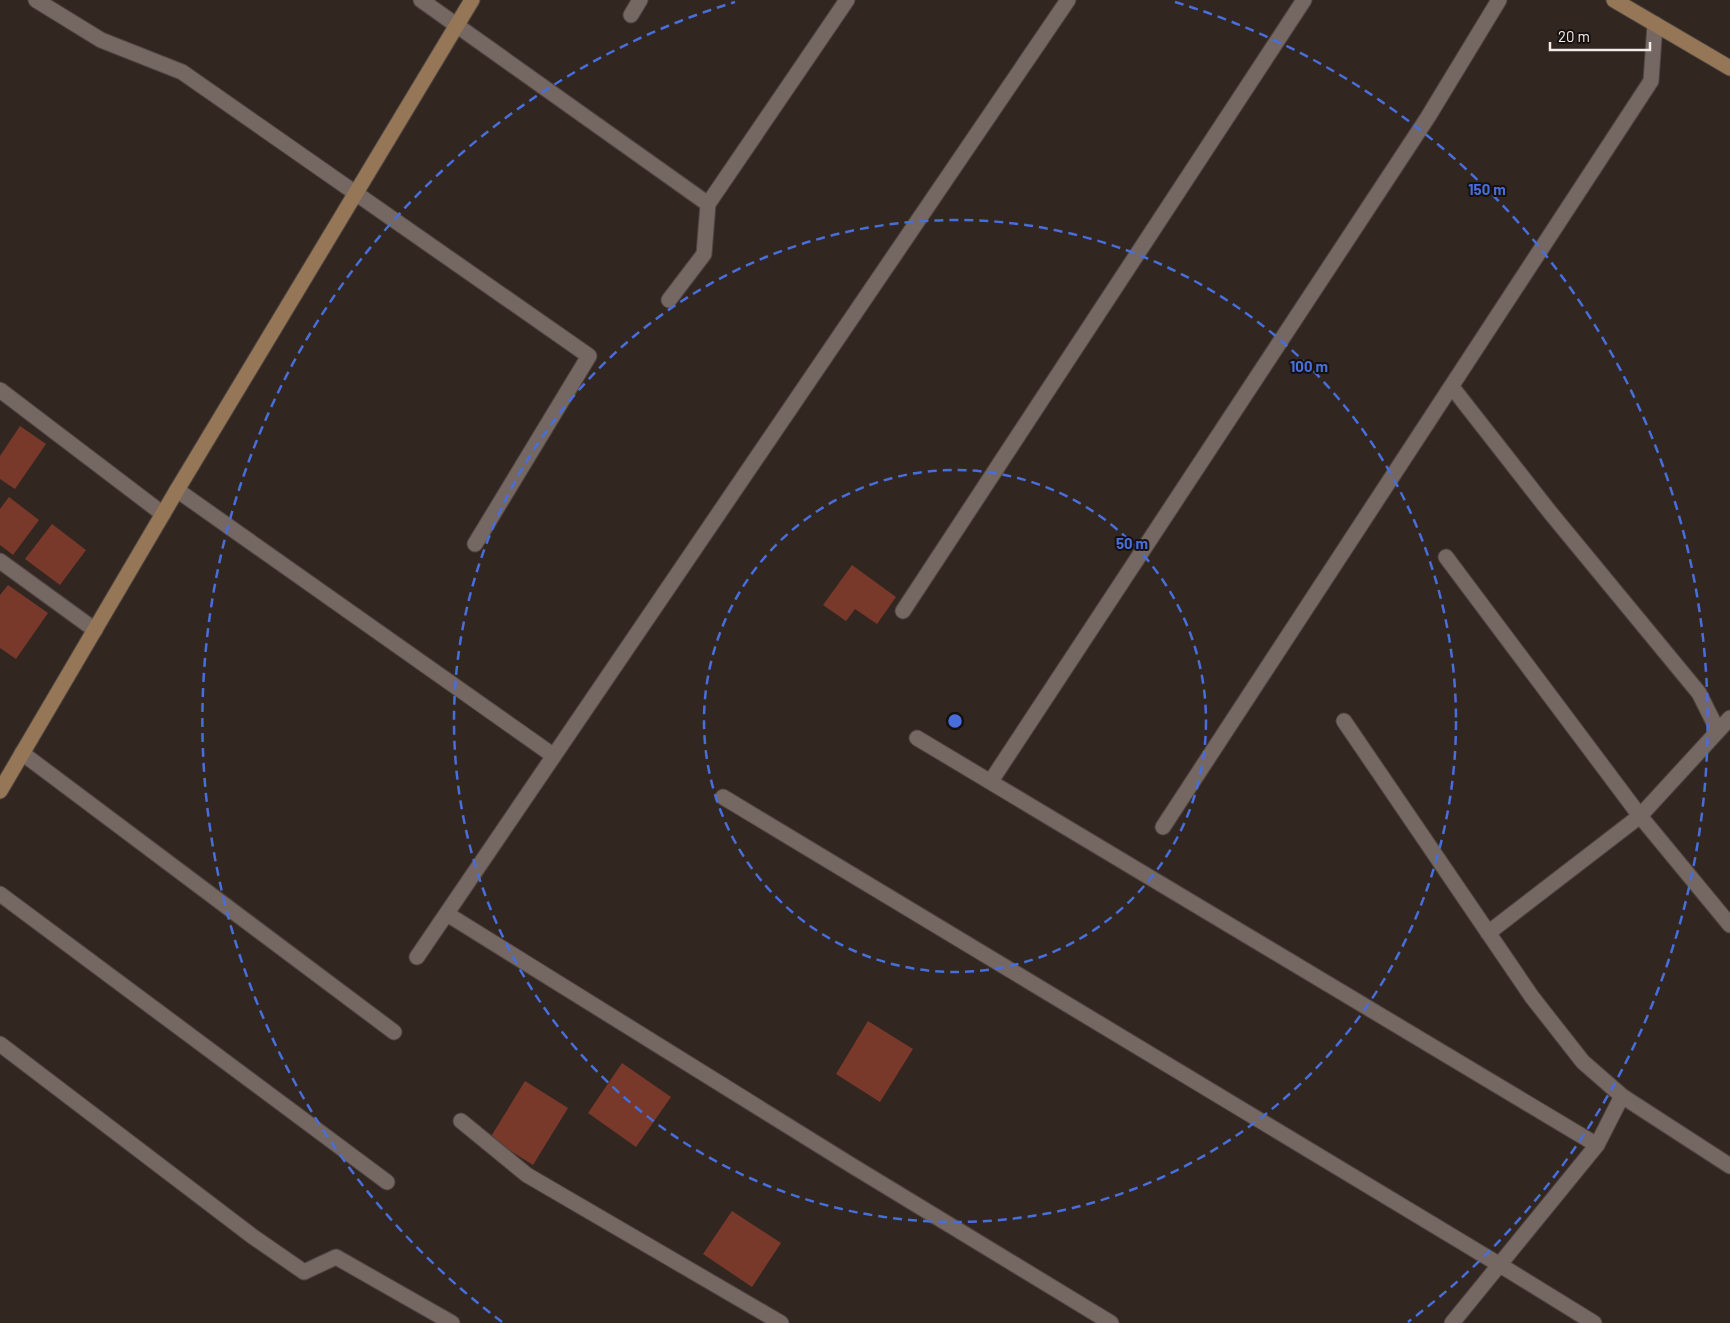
<svg xmlns="http://www.w3.org/2000/svg" width="1730" height="1323" font-family="Barlow,sans-serif">
<rect width="100%" height="100%" fill="#322621"/>
<path fill="#79392a" d="M20,426L46,444L15,489L0,479V456Z
M9,497L39,520L13,555L0,545V509Z
M52,524L86,550L60,585L25,559Z
M852,565L896,597L877,624L855,609L846,621L823,605Z
M8,585L48,613L16,659L0,648V595Z
M868,1021L913,1049L880,1102L836,1074Z
M622,1063L671,1097L636,1147L588,1113Z
M525,1081L568,1108L533,1165L490,1138Z
M732,1211L781,1243L752,1287L703,1254Z"/>
<g fill="none" stroke-linecap="round" stroke-linejoin="round">
<defs>
<path id="street" d="M36,0L101,40L182,72L589,356L475,544
M421,0L708,204L847,0
M631,15L640,0
M669,300L704,254L708,204
M1452,387L1549,511L1699,693L1718,731
M0,390L163,514
M177,490L554,756
M1446,557L1640,816L1730,925
M0,561L95,630
M903,611L1304,0
M1344,721L1532,997L1583,1062L1622,1096L1730,1166
M917,738L1597,1145
M22,753L394,1032
M991,781L1428,117L1499,0
M723,797L1500,1265L1594,1323
M1163,827L1651,81L1655,24
M0,894L387,1182
M447,914L851,1165L1111,1323
M1488,933L1640,816L1730,718
M417,957L1068,0
M0,1044L252,1236L304,1272L336,1257L452,1323
M461,1121L527,1175L781,1323
M1452,1323L1597,1145L1622,1096"/>
<path id="secondary" d="M1614,0L1730,68
M0,791L177,490L472,0"/>
</defs>
<use href="#street" stroke="#4e4440" stroke-width="17"/>
<use href="#secondary" stroke="#4e4440" stroke-width="17"/>
<use href="#street" stroke="#756761" stroke-width="15"/>
<use href="#secondary" stroke="#957757" stroke-width="15"/>
</g>
<g fill="none" stroke="#486edb" stroke-width="2.5" stroke-dasharray="9 6">
<circle cx="955" cy="721" r="251"/>
<circle cx="955" cy="721" r="501"/>
<path d="M502 1322A752 752 0 0 1 735 2M1175 2A752 752 0 0 1 1408 1322"/>
</g>
<circle cx="955" cy="721" r="8" fill="#486edb" stroke="#16110e" stroke-width="2.5"/>
<g font-size="15" text-anchor="middle" font-weight="bold" fill="#486edb" stroke="#16110e" stroke-width="4" stroke-linejoin="round" paint-order="stroke">
<text x="1487" y="195">150 m</text>
<text x="1309" y="372">100 m</text>
<text x="1132" y="549">50 m</text>
</g>
<path d="M1550 42v8h100v-8" fill="none" stroke="#f4ece9" stroke-width="2.5"/>
<text x="1558" y="42" font-size="15" fill="#f4ece9" stroke="#16110e" stroke-width="4" paint-order="stroke">20 m</text>
</svg>
